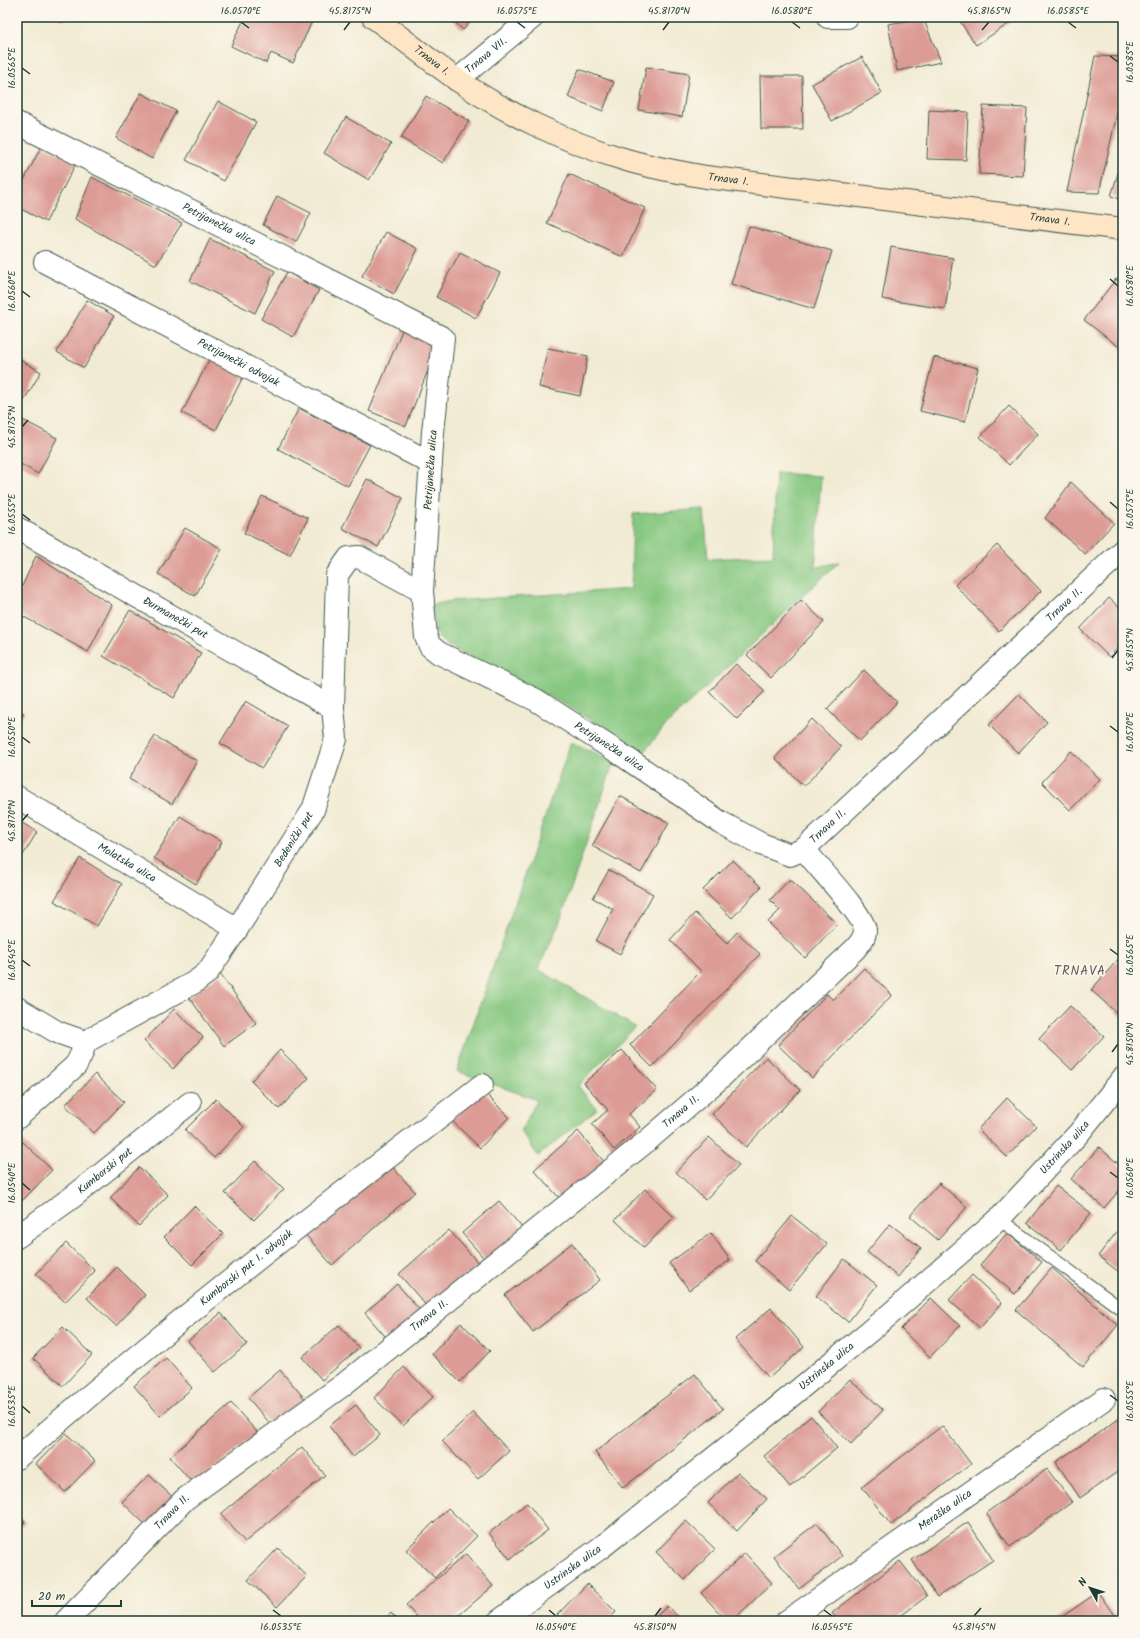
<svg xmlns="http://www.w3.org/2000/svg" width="1140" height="1638" font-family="Kalam,sans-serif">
<rect width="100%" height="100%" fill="#fbf7ec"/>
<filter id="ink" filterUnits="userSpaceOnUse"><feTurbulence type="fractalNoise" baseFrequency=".025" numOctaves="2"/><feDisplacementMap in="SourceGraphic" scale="8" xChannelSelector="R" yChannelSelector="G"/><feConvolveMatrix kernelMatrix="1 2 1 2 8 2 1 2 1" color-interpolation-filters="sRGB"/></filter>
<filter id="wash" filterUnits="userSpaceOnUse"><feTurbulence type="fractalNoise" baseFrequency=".012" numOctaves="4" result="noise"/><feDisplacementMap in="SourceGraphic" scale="16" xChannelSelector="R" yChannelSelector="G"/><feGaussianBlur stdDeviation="0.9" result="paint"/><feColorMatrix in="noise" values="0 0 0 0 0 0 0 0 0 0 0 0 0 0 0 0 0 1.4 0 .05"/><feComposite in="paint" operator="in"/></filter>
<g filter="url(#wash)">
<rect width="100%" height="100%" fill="#f2ebd4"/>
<path fill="#87c881" stroke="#53825a" d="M776,473L821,476L815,568L839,562L667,724L643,753L566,705L447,645L437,635L431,605L451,601L631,589L633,514L704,509L708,559L773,556Z
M571,742L614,761L559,924L538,969L635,1027L578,1086L597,1109L538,1156L521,1131L537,1100L457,1071Z"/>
<g id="blocks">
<path fill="#dc9b94" d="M56,17H66L64,21Z
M245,17H314L293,63L271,53L266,63L231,46Z
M450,17H475L463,30Z
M957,17H1010L1013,21L976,45Z
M923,18L941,62L897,71L888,24Z
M1095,56L1123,57V87L1099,193L1067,192Z
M862,57L882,93L832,121L812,84Z
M646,67L689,74L682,117L639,110Z
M579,69L614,82L603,111L568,97Z
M760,76H802L803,129H761Z
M141,93L176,111L152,159L116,138Z
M426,96L469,121L443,163L401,138Z
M218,101L256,122L224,181L186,160Z
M983,106L1027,108L1023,176L979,174Z
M929,110L968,112L966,160L927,159Z
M346,117L391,144L369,180L324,153Z
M42,145L76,163L46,222L17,207V194Z
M1123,157V200L1111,196Z
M569,174L645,208L623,257L547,223Z
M92,177L182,223L156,265L75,219Z
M277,196L311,213L296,242L263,225Z
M749,226L832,251L814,309L731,284Z
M386,232L418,249L394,294L362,276Z
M210,239L275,271L255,313L190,281Z
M891,247L953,258L945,309L882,299Z
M460,252L500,273L476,318L436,297Z
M287,272L319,290L293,337L261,319Z
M1116,279L1123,284V350L1084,320Z
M87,300L114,316L84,368L57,352Z
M403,328L439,342L406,426L369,411Z
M548,348L588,356L580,396L539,387Z
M212,354L246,371L216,430L182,413Z
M934,357L978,368L965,422L920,411Z
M17,358L41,372L17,412Z
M1009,406L1038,434L1009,465L980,437Z
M299,408L370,445L348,486L278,449Z
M21,419L57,438L38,474L17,462V427Z
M367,479L403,498L378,547L342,528Z
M1071,482L1114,523L1085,554L1045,518Z
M262,496L308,518L290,555L244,533Z
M185,528L222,549L195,596L158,574Z
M997,545L1041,591L999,631L955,585Z
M36,556L112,605L88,652L17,613V597Z
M1109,598L1123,611V642L1109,657L1080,629Z
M801,600L824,622L771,678L747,655Z
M130,610L201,653L174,698L103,656Z
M736,664L765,691L737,719L709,692Z
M864,670L897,702L860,741L827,709Z
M1019,694L1047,722L1018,753L989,725Z
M246,701L288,726L262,768L220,743Z
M17,709L24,713L17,724Z
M812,719L841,747L804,786L775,758Z
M155,736L197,761L172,804L129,779Z
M1071,751L1100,779L1070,810L1042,782Z
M620,796L669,823L641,873L592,846Z
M180,816L222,842L196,884L154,858Z
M17,820L37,832L17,865Z
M80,858L122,884L97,926L54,901Z
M733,860L761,887L732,918L703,890Z
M609,870L653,894L620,954L596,941L613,909L593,898Z
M790,879L837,924L805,958L768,922L780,910L770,900Z
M695,913L727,943L737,932L760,954L652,1067L630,1045L701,971L670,940Z
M1123,954V1014L1121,1017L1091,990Z
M864,968L892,995L812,1078L778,1045L827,994L833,1000Z
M220,974L256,1023L224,1046L189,997Z
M1070,1006L1104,1036L1072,1070L1039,1039Z
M174,1009L203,1037L173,1069L144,1041Z
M280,1050L309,1078L279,1109L251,1081Z
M622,1050L657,1090L629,1114L640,1127L614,1150L592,1124L608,1110L584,1083Z
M766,1057L800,1090L746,1147L712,1114Z
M95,1074L124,1102L94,1133L65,1105Z
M481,1089L509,1117L480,1148L451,1120Z
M1007,1098L1036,1126L1007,1157L978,1129Z
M216,1099L244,1127L214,1158L185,1130Z
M1123,1129V1139L1119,1136Z
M578,1131L606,1164L563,1202L534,1170Z
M709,1137L739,1165L705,1200L676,1172Z
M23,1142L52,1170L22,1201L17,1196V1149Z
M1099,1147L1123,1168V1186L1104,1208L1071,1179Z
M255,1161L284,1189L254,1220L225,1193Z
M388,1162L415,1192L332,1265L305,1234Z
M139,1167L168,1195L139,1226L110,1198Z
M939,1183L967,1207L938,1240L910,1216Z
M1056,1186L1091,1213L1061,1250L1027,1223Z
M645,1189L674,1217L644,1248L615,1220Z
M499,1201L525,1231L488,1263L462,1233Z
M194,1206L223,1234L192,1265L164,1237Z
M792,1216L827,1244L789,1290L755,1261Z
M890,1224L921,1248L898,1277L867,1252Z
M1123,1224V1275L1098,1256Z
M449,1230L480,1265L429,1309L399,1274Z
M711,1233L730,1260L689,1290L669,1263Z
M1007,1233L1042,1262L1015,1294L980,1265Z
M66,1243L95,1271L65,1302L36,1274Z
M572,1243L600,1280L533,1332L505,1295Z
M844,1259L877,1285L848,1322L816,1296Z
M117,1267L145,1295L116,1326L87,1298Z
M1052,1268L1118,1325L1083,1367L1016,1310Z
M972,1275L1002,1303L980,1328L949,1300Z
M397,1284L424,1315L391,1343L365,1313Z
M931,1298L960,1326L930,1357L901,1329Z
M771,1308L804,1347L769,1378L735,1339Z
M221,1313L247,1344L215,1372L188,1341Z
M461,1323L490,1351L460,1382L432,1354Z
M339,1325L359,1348L322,1380L302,1357Z
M63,1327L92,1355L63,1386L33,1358Z
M166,1358L192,1388L160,1416L134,1386Z
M404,1367L433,1397L403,1426L374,1398Z
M280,1370L306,1400L274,1428L248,1398Z
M695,1374L723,1409L623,1488L595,1452Z
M850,1379L883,1410L851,1444L818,1412Z
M231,1403L257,1432L195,1486L170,1457Z
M356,1405L380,1435L353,1457L329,1426Z
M473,1412L509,1451L478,1479L442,1441Z
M811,1416L837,1448L790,1487L764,1456Z
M1123,1416V1468L1080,1498L1056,1462Z
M942,1426L971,1464L891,1525L862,1487Z
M66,1433L95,1461L65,1492L36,1464Z
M302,1447L325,1475L245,1542L221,1514Z
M1047,1469L1072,1502L1010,1547L986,1513Z
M738,1472L767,1499L737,1531L708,1503Z
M149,1475L177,1501L150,1529L122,1502Z
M527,1503L548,1530L510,1559L489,1533Z
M448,1508L477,1536L435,1578L406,1550Z
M17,1514L25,1522L17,1531Z
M686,1521L715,1549L685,1580L656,1552Z
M968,1522L993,1560L937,1597L912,1560Z
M817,1523L842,1556L799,1589L774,1556Z
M278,1548L307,1576L277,1607L248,1580Z
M745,1553L772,1583L732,1621H727L701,1593Z
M466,1554L493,1586L452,1621H420L406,1605Z
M900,1561L927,1596L894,1621H838L832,1613Z
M587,1584L616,1612L607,1621H564L557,1615Z
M1098,1592L1118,1621H1056Z
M667,1606L683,1621H652Z
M391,1613L399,1621H384Z"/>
</g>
</g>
<g filter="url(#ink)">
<use href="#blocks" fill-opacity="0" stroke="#3f574c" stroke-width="1"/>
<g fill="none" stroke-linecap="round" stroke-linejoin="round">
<defs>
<path id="lane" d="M999,1219L1120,1308"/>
<g id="street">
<path d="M828,17H847"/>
<path id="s1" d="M457,80L533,17"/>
<path id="s2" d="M17,123L443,338L433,432L422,591L426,637L430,646L439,653L536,700L619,753L720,822L761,844L790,855L804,849"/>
<path id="s3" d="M45,262L431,463"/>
<path id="s4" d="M17,528L333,708"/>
<path id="s5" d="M17,797L237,929"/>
<path id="s6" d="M17,1008L57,1032L85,1042L195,982L207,973L237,929L313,810L336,739L333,708L337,575L349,558L359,557L422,591"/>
<path d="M17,1118L76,1065L82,1053L85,1042"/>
<path id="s7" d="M17,1237L74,1196L190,1103"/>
<path id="s8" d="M17,1458C166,1327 325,1206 482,1085"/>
<path id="s9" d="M66,1621L185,1499L343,1385L647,1141L719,1079L856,948C860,943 865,938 865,930C864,915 815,864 804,849L1123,550"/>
<path id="s10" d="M499,1621L603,1546L773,1411L889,1315L999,1219L1079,1133L1123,1078"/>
<path id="s11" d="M787,1621L1104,1399"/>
</g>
<g id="secondary">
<path id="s12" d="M373,17C401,37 428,59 456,79C502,111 566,142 620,158C648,167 677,172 706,177L1123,229"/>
</g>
</defs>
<use href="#lane" stroke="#3f574c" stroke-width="14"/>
<use href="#street" stroke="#3f574c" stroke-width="24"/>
<use href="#secondary" stroke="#3f574c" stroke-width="24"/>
<use href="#lane" stroke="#fff" stroke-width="12"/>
<use href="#street" stroke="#fff" stroke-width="22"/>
<use href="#secondary" stroke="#fee5c5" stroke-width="22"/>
</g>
</g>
<path fill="none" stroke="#1f3d34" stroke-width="1.5" d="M241,22L249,28M517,22L525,28M792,22L800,28M1068,22L1076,28M344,30L350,22M663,30L669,22M982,30L989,22M1110,56L1118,62M22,68L30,74M1110,279L1118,286M22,291L30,297M22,427L28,420M1110,502L1118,509M22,514L30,520M1112,658L1118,650M1110,726L1118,732M22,737L30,743M22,821L28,814M1110,949L1118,955M22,960L30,966M1112,1052L1118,1044M1110,1172L1118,1178M22,1183L30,1190M1110,1395L1118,1401M22,1406L30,1413M273,1610L281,1616M549,1610L556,1616M824,1610L832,1616M655,1616L661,1608M974,1616L981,1608"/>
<g text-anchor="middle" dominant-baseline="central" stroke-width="3.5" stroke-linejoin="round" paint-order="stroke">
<g font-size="11" fill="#1f3d34" stroke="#fbf7ec">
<text stroke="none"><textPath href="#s1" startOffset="38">Trnava VII.</textPath></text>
<text stroke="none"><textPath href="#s12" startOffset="73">Trnava I.</textPath></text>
<text stroke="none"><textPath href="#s12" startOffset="397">Trnava I.</textPath></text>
<text stroke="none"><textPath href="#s12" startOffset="721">Trnava I.</textPath></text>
<text stroke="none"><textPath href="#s2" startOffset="226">Petrijanečka ulica</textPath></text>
<text stroke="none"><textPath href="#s3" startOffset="218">Petrijanečki odvojak</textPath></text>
<text transform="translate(431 470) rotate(-86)">Petrijanečka ulica</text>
<text stroke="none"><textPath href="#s9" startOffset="1519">Trnava II.</textPath></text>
<text stroke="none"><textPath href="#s4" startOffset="182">Đurmanečki put</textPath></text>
<text stroke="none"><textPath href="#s2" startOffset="993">Petrijanečka ulica</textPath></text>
<text stroke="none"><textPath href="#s9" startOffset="1195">Trnava II.</textPath></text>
<text stroke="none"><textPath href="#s6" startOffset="376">Bedenički put</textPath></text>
<text stroke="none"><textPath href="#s5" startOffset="128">Molatska ulica</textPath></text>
<text stroke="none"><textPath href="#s9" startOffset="800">Trnava II.</textPath></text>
<text stroke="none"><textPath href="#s10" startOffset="739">Ustrinska ulica</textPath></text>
<text stroke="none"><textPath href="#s7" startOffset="110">Kumborski put</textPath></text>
<text stroke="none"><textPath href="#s8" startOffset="298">Kumborski put I. odvojak</textPath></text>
<text stroke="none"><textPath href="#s9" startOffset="476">Trnava II.</textPath></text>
<text stroke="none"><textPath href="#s10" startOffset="415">Ustrinska ulica</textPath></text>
<text stroke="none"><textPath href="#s11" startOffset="193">Meraška ulica</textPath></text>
<text stroke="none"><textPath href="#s9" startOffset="152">Trnava II.</textPath></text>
<text stroke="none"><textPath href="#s10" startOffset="91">Ustrinska ulica</textPath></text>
</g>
<g font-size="13" letter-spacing="1" fill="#615e56" stroke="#fbf7ec">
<text x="1080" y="971">TRNAVA</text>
</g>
</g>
<rect width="1140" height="1638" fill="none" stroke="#fbf7ec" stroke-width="44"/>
<g transform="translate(1090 1588) rotate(309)" stroke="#fbf7ec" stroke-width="3" paint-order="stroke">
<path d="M0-3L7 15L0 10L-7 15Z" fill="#1f3d34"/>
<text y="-6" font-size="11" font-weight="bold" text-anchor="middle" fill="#1f3d34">N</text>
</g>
<path d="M32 1600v6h89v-6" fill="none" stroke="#1f3d34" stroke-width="2"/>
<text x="38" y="1600" font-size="12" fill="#1f3d34" stroke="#fbf7ec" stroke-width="3" paint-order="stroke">20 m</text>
<rect x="22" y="22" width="1096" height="1594" fill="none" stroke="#1f3d34" stroke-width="1.5"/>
<g font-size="10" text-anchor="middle" fill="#1f3d34">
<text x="241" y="14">16.0570°E</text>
<text x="350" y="14">45.8175°N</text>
<text x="517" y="14">16.0575°E</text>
<text x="669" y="14">45.8170°N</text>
<text x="792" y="14">16.0580°E</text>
<text x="989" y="14">45.8165°N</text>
<text x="1068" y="14">16.0585°E</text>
<text transform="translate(1129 62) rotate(-90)" y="4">16.0585°E</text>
<text transform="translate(11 68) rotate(-90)" y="4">16.0565°E</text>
<text transform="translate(1129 286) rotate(-90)" y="4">16.0580°E</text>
<text transform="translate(11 291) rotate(-90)" y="4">16.0560°E</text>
<text transform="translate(11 427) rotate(-90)" y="4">45.8175°N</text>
<text transform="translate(1129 509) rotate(-90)" y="4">16.0575°E</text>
<text transform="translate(11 514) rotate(-90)" y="4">16.0555°E</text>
<text transform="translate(1129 650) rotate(-90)" y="4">45.8155°N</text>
<text transform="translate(1129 732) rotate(-90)" y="4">16.0570°E</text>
<text transform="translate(11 737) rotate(-90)" y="4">16.0550°E</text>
<text transform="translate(11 821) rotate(-90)" y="4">45.8170°N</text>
<text transform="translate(1129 955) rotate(-90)" y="4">16.0565°E</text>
<text transform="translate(11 960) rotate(-90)" y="4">16.0545°E</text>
<text transform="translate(1129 1044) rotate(-90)" y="4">45.8150°N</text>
<text transform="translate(1129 1178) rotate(-90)" y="4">16.0560°E</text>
<text transform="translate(11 1183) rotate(-90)" y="4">16.0540°E</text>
<text transform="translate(1129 1401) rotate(-90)" y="4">16.0555°E</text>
<text transform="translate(11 1406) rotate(-90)" y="4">16.0535°E</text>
<text x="281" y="1630">16.0535°E</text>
<text x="556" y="1630">16.0540°E</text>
<text x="655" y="1630">45.8150°N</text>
<text x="832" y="1630">16.0545°E</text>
<text x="974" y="1630">45.8145°N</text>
</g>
</svg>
